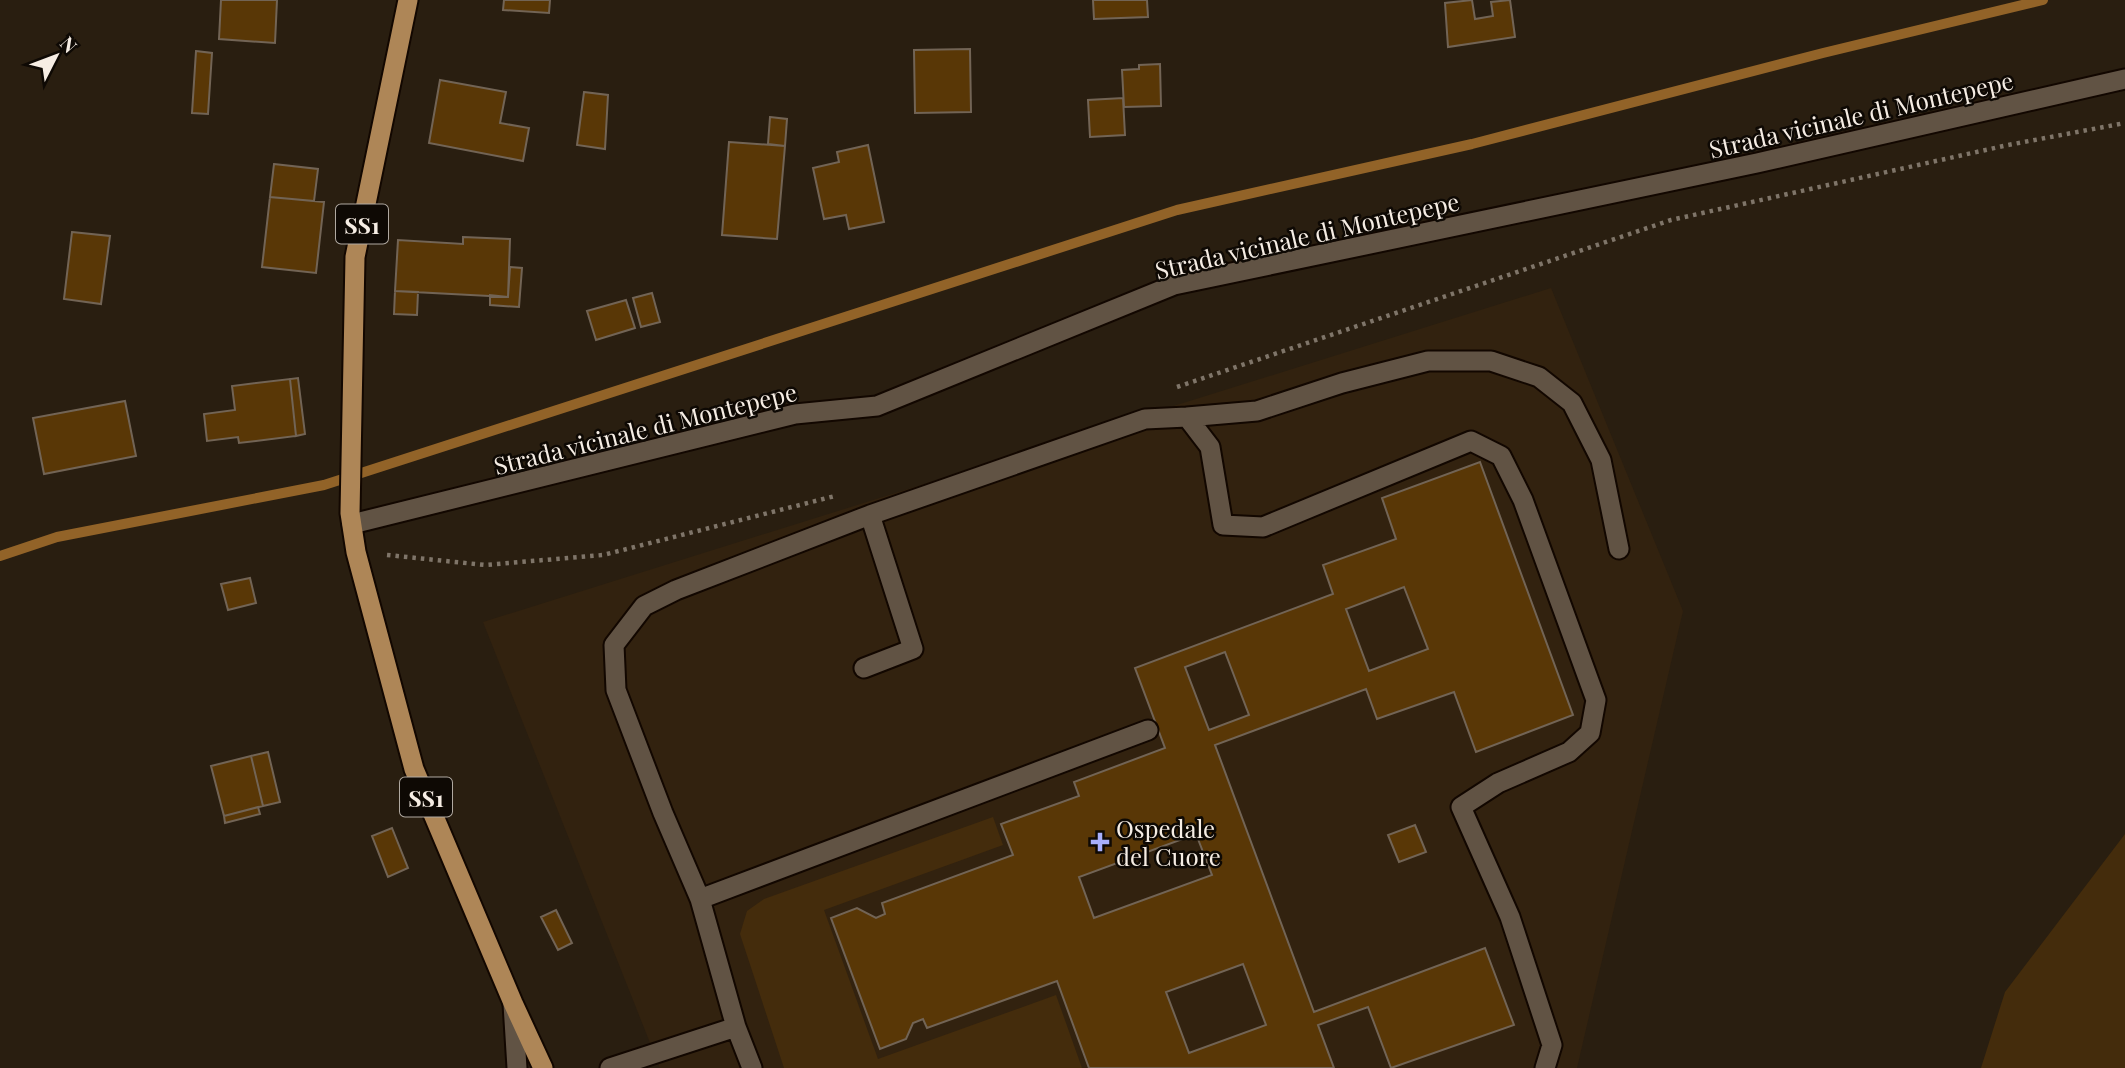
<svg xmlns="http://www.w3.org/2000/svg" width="2125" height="1068" font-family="'Playfair Display',serif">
<rect width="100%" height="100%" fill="#291e10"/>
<path fill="#32220f" d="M1551,288L1683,611L1577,1068H660L483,622Z"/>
<path fill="#442c0c" d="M993,817L1003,845L824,910L878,1059L1056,995L1082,1068H784L740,934L747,911L764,899Z
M2125,834V1068H1981L2005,992Z"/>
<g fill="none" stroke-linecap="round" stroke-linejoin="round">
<path stroke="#926328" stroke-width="10" d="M0,556L57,537L324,485L1177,210L1472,144L1823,53L2043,0"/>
</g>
<path fill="#593706" stroke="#726455" stroke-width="2" fill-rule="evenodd" d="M221,0H277L275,43L219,39Z
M504,0H550L549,13L503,10Z
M1093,0H1147L1148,17L1094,19Z
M1472,0L1475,19L1493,16L1491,2L1510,0L1515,37L1448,47L1445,3Z
M970,49L971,112L915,113L914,50Z
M196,51L212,53L208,114L192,113Z
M1160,64L1161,106L1124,107L1122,70L1139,69V65Z
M440,80L506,92L500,123L529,128L523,161L429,143Z
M584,92L608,95L605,149L577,145Z
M1123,98L1125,135L1090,137L1088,100Z
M770,117L787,119L785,146L768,144Z
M729,142L785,146L777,239L722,235Z
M868,145L884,222L849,229L846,215L824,219L813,168L839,162L837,152Z
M274,164L318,169L314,201L270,197Z
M270,197L324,202L316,273L262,267Z
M72,232L110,236L101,304L64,299Z
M463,237L510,239L508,297L395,291L398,240L463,244Z
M510,267L522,268L519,307L490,305V295L508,297Z
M395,291L418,292L417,315L394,314Z
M652,293L660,322L641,327L633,298Z
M626,300L635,328L596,340L587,311Z
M298,378L305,434L296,436L290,379Z
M290,379L296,436L239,443L238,437L207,441L204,414L235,410L232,386Z
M125,401L136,456L44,474L33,418Z
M1480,462L1573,715L1476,752L1454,692L1377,719L1366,689L1215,745L1314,1012L1485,948L1514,1025L1391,1068L1368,1007L1318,1025L1334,1068H1089L1057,981L927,1028L923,1019L913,1023L906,1039L880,1049L831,918L857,908L876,918L885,914L882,903L1013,855L1001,824L1079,796L1074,782L1165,748L1135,668L1333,594L1323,565L1396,539L1382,498ZM1404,587L1428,649L1369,671L1346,609ZM1225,652L1249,715L1209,730L1185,667ZM1196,834L1212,875L1094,918L1079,877ZM1243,964L1266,1025L1189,1053L1166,992Z
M250,578L256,603L228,610L221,584Z
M268,752L280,802L263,806L251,756Z
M251,756L263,806L224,816L211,766Z
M258,807L260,814L225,823L224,816Z
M1415,825L1426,852L1399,862L1388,835Z
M392,828L408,868L388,877L372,836Z
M556,910L572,943L558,950L541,917Z"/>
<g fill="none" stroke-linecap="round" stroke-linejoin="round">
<defs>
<path id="service" d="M1187,417L1257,411L1342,383L1428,361H1491L1539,377L1572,403L1601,460L1619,549
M864,668L913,649L870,515
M700,899L1148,730
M610,1068L736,1027
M752,1068L736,1027L700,899L663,813L616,690L614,645L644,606L676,590L870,515L1145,419L1187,417L1210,447L1223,525L1263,527L1471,441L1501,456L1523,500L1596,700L1590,733L1569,752L1498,783L1461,807L1510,917L1552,1045L1545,1068"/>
<path id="minor" d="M352,524L795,414L877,406L1174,285L1757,163L2125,79
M513,1004L517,1068"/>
<path id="primary" d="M408,0L355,257L350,513L356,552L414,769L513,1003L543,1068"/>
</defs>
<use href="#service" stroke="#120700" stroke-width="23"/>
<use href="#minor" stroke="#120700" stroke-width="23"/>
<use href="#primary" stroke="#120700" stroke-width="23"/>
<path stroke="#7f7569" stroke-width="4.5" stroke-dasharray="3.5 5" stroke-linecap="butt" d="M1177,387L1671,220L2008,145L2125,123
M387,555L485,565L603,555L835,496"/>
<use href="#service" stroke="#615344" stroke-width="19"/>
<use href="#minor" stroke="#615344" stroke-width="19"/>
<use href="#primary" stroke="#ae8657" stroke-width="19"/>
</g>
<path fill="#a9b0fc" stroke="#0e0904" stroke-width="2.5" d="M1096.5 831.5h7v7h7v7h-7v7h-7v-7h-7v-7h7z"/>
<g text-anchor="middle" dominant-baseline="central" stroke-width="5" stroke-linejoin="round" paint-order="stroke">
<g fill="#0e0904" stroke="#b0a9a1" stroke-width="2">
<rect x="336" y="204.5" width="52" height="39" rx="5"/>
<rect x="400" y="777.5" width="52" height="39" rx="5"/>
</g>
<g font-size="23" font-weight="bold" fill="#f6ede4">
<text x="362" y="224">SS1</text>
<text x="426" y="797">SS1</text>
</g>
<g font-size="24" fill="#f6ede4" stroke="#0e0904">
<text transform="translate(1861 114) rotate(-13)">Strada vicinale di Montepepe</text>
<text transform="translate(1307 235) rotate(-13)">Strada vicinale di Montepepe</text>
<text transform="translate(645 428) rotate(-14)">Strada vicinale di Montepepe</text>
</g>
<g font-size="24" fill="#f6ede4" stroke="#0e0904" text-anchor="start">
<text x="1116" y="828">Ospedale<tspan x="1116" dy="28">del Cuore</tspan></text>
</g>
</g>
<g transform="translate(56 56) rotate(48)" stroke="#0e0904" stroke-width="5" paint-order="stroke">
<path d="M0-5L12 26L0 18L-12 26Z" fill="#f6ede4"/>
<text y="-10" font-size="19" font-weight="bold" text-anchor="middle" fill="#f6ede4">N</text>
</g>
</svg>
